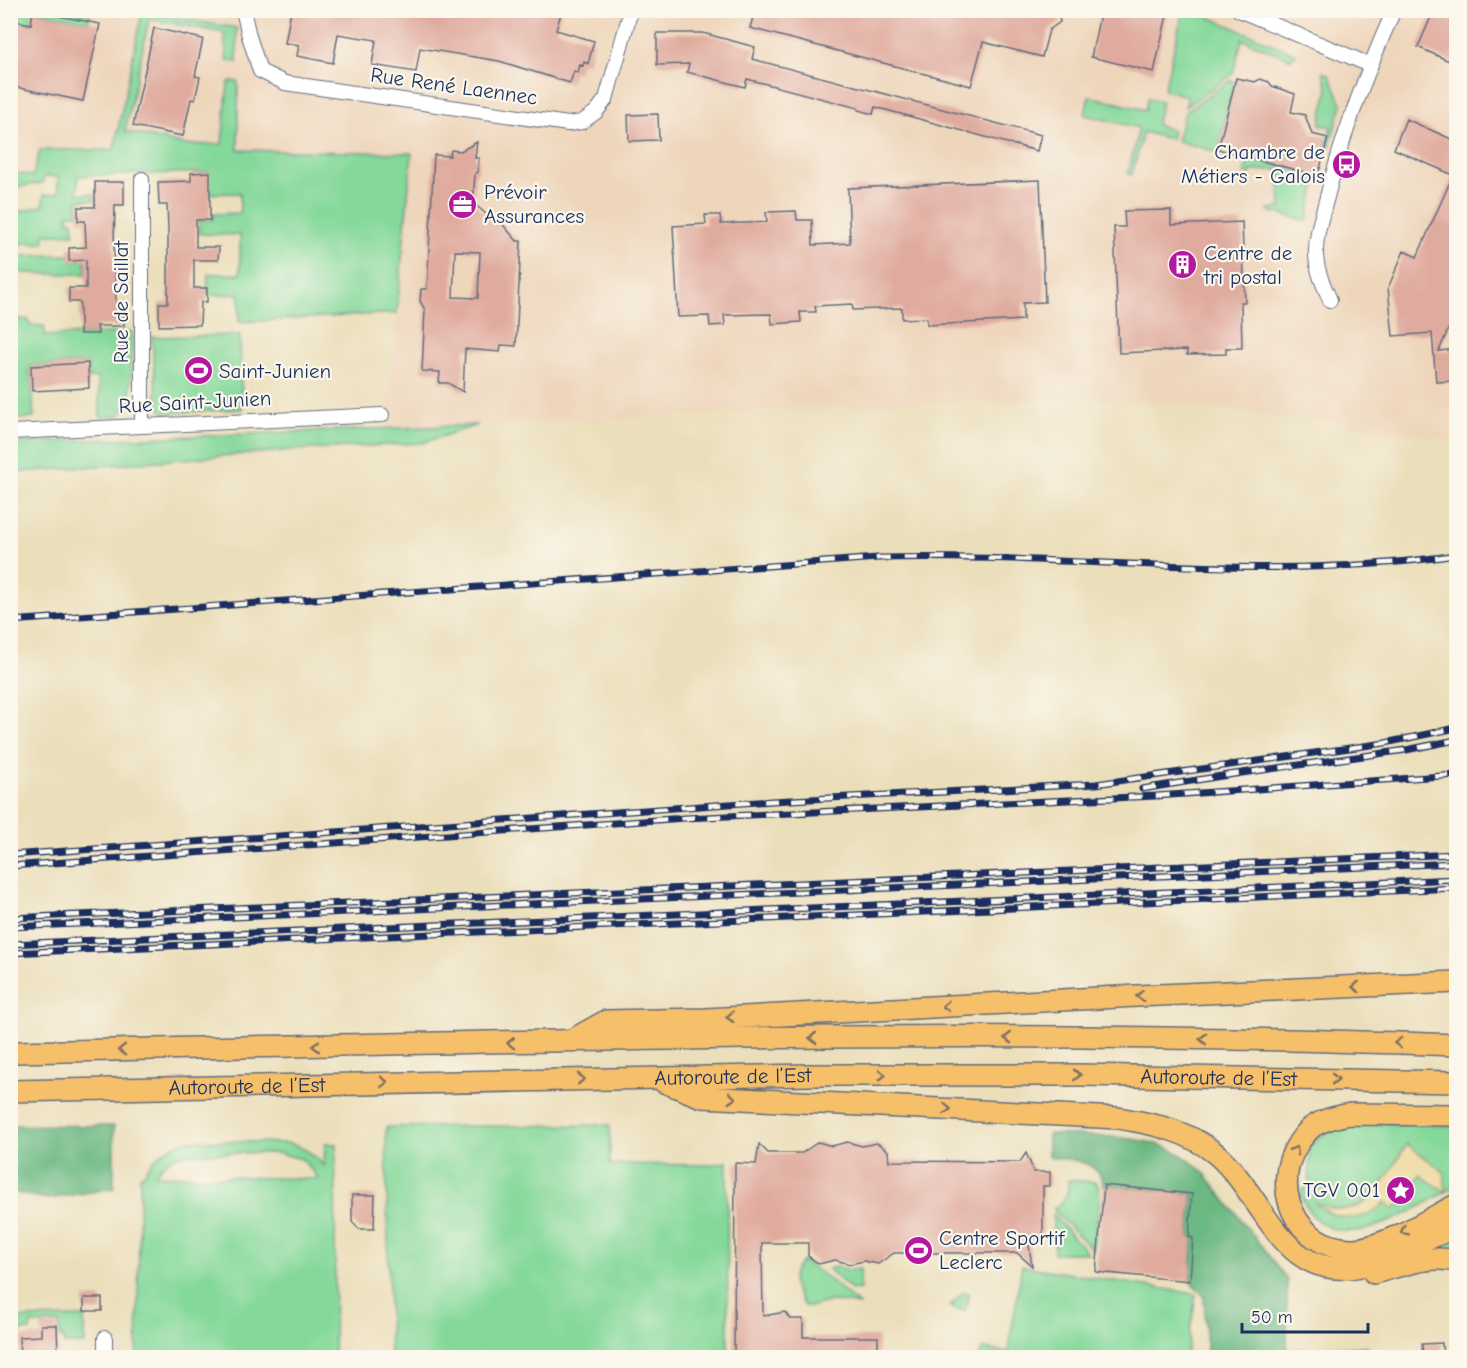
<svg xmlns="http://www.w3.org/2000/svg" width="1467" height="1368" font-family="'Comic Neue',sans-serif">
<rect width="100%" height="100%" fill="#fbf7ec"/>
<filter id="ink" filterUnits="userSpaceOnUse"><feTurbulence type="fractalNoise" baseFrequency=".0167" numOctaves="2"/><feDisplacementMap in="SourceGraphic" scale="12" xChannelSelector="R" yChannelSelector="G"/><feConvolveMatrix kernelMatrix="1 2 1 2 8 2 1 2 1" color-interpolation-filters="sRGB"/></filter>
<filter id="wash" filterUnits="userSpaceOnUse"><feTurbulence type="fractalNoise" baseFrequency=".008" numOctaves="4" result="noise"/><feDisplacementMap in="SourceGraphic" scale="24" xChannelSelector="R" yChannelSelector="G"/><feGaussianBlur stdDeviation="1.35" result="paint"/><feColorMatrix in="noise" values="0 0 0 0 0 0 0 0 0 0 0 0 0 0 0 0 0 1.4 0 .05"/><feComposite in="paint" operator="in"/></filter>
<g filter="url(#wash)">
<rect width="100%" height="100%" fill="#ebdeba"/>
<path fill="#eed6bb" d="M10,11H1456V441L1337,422L1115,399L920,403L386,430L412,153L185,149L41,150L33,177L11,172Z"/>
<path fill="#83d89a" stroke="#4f847c" stroke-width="1.5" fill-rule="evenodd" d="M69,10L85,14L86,11H91L88,22L34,11L31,24L11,20L10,11Z
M1183,11H1195L1296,54L1291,59L1242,39L1233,74L1185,107L1188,96L1164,90Z
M142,12L237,28V62L227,60L224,33L149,19L125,131L186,145L222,144L228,83L232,81L238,82V150L412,153L397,313L239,322L240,294L207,295L208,274H240V235L199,234V220H213V214L240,213V193L199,194L209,172L78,176V194H95V200H78V214H68V221H73L74,234H44V243H23L21,246L11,244V213L43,206L44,195L58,194V177L44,176L43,183L11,188V172L33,176L40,150H114Z
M1323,72L1329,74L1342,104L1329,148L1326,146L1331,127L1320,124L1328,89Z
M1231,80L1235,82L1217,152L1177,141L1185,112Z
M1089,96L1145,110L1148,98L1162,101L1156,125L1173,130L1171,139L1143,132L1132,175L1128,174L1139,128L1085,115Z
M1249,158L1318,176L1307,221L1269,211L1268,209L1281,208L1279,170L1251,171L1250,175L1244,173Z
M69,255L70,261L85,260L86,274H44L11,272L12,256Z
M11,318L29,320V325L44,326L45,336L132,332L130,403L119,416L100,417L98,378H89L88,363L31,366L28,372L31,373L34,418L11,419Z
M240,335L242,409L165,413L157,406L152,337Z
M478,425L422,443L296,450L11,473V443Z
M1375,1122L1456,1127V1186C1412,1211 1328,1270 1300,1193L1309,1184L1310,1146C1329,1126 1347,1124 1375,1122ZM1407,1144L1420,1175L1394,1209L1385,1202C1369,1222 1333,1223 1317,1203C1366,1227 1385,1179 1407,1144Z
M610,1125V1164L709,1165L727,1162L728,1357H390L386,1127Z
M190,1140L287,1143C303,1147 313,1153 324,1166L325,1143L336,1144L334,1357H137L140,1175H143C154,1155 168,1146 190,1140ZM195,1153H278L302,1159L319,1179L155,1175C162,1160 178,1154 195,1153Z
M1068,1180L1095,1182L1098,1185L1100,1199L1093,1250L1055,1212L1054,1208C1066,1200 1069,1194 1068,1180Z
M1053,1215L1088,1253H1054Z
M1456,1235V1252L1429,1251V1247Z
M803,1261L825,1276L859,1305L832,1301L812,1306H804C793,1288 785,1277 803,1261Z
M838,1266L846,1270L860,1269V1289L852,1290L828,1269Z
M1022,1266L1196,1294L1186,1357H979L982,1349L1008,1352Z
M963,1293H969L965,1310L953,1309V1306H950Z
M84,1317L85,1344H64L63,1337H60L59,1323L31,1324L30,1330L11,1332V1318Z
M1367,1346V1357H1347L1326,1349Z
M1311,1349L1310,1357L1288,1354V1358H1207V1355Z"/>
<path fill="#6ab882" stroke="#427470" stroke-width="1.5" d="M10,1125L114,1126V1188L48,1199L11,1192Z
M1048,1134C1082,1136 1138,1135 1168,1148C1183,1154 1195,1164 1206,1175L1287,1279V1351L1207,1355L1204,1296L1190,1281L1193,1238L1189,1237L1192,1194L1104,1185C1099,1159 1070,1160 1048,1157Z"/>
<path fill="#eeda9e" stroke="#84847e" stroke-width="1.5" d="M1407,1144L1444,1172L1446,1192L1420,1175L1394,1209L1385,1202C1367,1224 1334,1221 1314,1202C1368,1228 1383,1181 1407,1144Z"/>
<g id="blocks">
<path fill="#e0ab9f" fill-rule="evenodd" d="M291,10H562L556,30L594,41L588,64L584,62L583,66L580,65L578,73L574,71L570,83L499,61L420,48L416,72L372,65L376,40L338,34L333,63L297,56L299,45L285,43Z
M755,10H1054L1059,16L1060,22L1049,30L1042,57L983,42L971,86L750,28Z
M1101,10H1146L1167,15L1154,72L1091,57Z
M1434,10H1456V64L1418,47Z
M33,11L100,24L83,101L10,86L13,61H10V20L31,24Z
M154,28L203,39L195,76L200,77L195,100L191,99L183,136L133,126Z
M657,33H703L755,47L752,59L1041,135L1037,151L875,107L873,114L858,110V108L747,79L745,87L687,72L689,64L657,65Z
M1236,78L1255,82L1260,79L1269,82L1272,86L1295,94L1291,112L1305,115L1312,134L1328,138L1318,176L1218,149Z
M658,114L659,140L629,141L628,115Z
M1406,119L1456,141V311L1439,351L1456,349V381L1436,382L1432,333L1393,336L1388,288L1404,251L1417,257L1453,175L1394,149Z
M477,142L475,158H479L478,172L475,174L473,203L497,223L498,219L517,241H521L516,346L501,345L500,352L465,349L463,392L448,383H439L440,372L422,371L425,310L420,301L421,289H427L434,155L450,156L451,150L461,151ZM455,251L480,252L478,298L453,297Z
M210,172V220H196V247H219L218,260H194V288H207V302H201L200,325L159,326V303H168V228L167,205H159L158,182L191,181V173Z
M1040,180L1045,302L1023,303V320L927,325V318L902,319V308L853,310L852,304L815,306L816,312H800L801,322L772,324L771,314L724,315L725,325L710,326L709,316L678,317L673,226L706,224L705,215H720L721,224L767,222L766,212L796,211L797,220H812L813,245L850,243L848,188Z
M95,182H124V205H115L114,245L116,303H124V326H97L98,334H80V302H69V288H86V260L69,261V248L86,247L85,221H78V207H95Z
M1171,210V225L1242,222L1245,302H1241L1242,348H1226V354L1187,355V350L1119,353L1114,227H1125L1124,211Z
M88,363L89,388L32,391L31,366Z
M818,1142L832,1146L847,1142L862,1146L877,1143L888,1151L889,1161L1020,1162L1026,1153L1034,1172H1050V1186H1043V1238H1028L1032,1266L1017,1253H894L878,1264L864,1261L850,1264L835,1260L819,1264L808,1256V1243H762L763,1316L785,1312L790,1319H803V1337H878V1357L734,1358L735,1163L756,1164L759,1144L768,1153H802Z
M1104,1185L1192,1194L1189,1237L1193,1238L1190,1281L1096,1272Z
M352,1195H375L374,1229H359L352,1222Z
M84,1298H102V1311H84Z
M41,1325H57L58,1355H47V1358H20L19,1337L41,1336Z
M1442,1343L1443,1358H1423L1422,1344Z"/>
</g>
</g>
<g filter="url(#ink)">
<use href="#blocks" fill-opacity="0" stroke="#646c7e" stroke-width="1.5"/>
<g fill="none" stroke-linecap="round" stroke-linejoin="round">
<defs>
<path id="minor" d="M243,10L249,36L260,71L285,83L568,124L582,122L596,112L606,99L631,10
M1239,10L1370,65
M142,179V425
M1330,300C1324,286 1317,272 1316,256C1315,236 1322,216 1327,197C1343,132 1367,71 1394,10
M10,432L382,415
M105,1358V1338"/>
<g id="trunk">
<path d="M572,1040L606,1021L706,1019L1137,996L1456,982"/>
<path d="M10,1052C492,1042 975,1027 1456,1045"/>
<path d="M664,1082L702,1097L1118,1118C1154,1124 1186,1130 1215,1153C1266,1195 1281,1287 1365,1265L1456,1227"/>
<path id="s1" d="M10,1091L811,1075H1081L1456,1082"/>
<path d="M1456,1115L1350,1114C1339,1116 1329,1118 1319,1123C1310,1127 1305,1134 1299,1142C1269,1186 1295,1248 1351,1249C1381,1250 1429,1219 1456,1205"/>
<path d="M1374,1273C1400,1266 1429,1254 1456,1261"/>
</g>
</defs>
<use href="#minor" stroke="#646c7e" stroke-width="16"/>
<use href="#trunk" stroke="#646c7e" stroke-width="24"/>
<use href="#minor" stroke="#fff" stroke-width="14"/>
<use href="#trunk" stroke="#f6c06b" stroke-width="21"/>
<defs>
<path id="rail" d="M10,621L878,558C1071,553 1264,584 1456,555
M1142,789L1228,775L1406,750L1456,740
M10,855L772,801L1096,784L1385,743L1456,728
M10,866L685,818L1156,796L1456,775
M10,918L1456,854
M10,927L1456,863
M10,944L1456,879
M10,953L1456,888"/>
</defs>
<use href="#rail" stroke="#1b2f5e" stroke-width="7"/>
<use href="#rail" stroke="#fbf7ec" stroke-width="4.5" stroke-dasharray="14" stroke-linecap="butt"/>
</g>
<defs><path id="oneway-chevron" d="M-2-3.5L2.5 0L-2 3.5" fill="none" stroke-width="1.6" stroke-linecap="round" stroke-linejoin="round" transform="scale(1.5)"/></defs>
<g stroke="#7e7064">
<use href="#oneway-chevron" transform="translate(1356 987) rotate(178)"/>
<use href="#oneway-chevron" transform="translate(1140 996) rotate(177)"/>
<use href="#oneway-chevron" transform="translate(946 1006) rotate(177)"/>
<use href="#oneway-chevron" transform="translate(730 1017) rotate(177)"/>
<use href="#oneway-chevron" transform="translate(813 1038) rotate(180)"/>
<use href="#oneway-chevron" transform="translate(1008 1038) rotate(180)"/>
<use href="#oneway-chevron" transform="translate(1203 1039) rotate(-179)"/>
<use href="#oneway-chevron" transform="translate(511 1043) rotate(179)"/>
<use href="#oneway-chevron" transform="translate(1398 1043) rotate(-178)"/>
<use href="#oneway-chevron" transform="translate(316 1046) rotate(179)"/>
<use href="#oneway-chevron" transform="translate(122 1050) rotate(179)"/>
<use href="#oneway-chevron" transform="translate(882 1075)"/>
<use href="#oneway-chevron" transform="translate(1077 1075)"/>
<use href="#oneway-chevron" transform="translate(581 1079) rotate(-1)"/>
<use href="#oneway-chevron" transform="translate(1335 1079) rotate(1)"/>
<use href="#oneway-chevron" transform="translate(384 1082) rotate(-1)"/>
<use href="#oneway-chevron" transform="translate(732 1098) rotate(3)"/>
<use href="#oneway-chevron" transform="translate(947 1109) rotate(3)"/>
<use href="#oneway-chevron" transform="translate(1295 1150) rotate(-60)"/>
<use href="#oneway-chevron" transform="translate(1404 1231) rotate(153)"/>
</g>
</g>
<defs>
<symbol id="bus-disc" viewBox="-11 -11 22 22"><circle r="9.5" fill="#b5179e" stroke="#fbf7ec"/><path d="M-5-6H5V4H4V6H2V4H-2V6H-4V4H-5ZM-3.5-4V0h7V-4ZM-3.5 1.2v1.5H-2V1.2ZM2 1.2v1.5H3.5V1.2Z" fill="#fff"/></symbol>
<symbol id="office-disc" viewBox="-11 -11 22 22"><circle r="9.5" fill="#b5179e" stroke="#fbf7ec"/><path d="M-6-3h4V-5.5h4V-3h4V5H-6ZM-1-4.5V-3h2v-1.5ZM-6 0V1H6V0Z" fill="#fff"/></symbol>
<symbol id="building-disc" viewBox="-11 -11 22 22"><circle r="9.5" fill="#b5179e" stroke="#fbf7ec"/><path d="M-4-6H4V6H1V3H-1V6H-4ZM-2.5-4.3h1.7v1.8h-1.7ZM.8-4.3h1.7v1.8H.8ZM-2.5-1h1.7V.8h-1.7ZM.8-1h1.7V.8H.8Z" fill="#fff"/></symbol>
<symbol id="stadium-disc" viewBox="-11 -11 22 22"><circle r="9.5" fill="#b5179e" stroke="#fbf7ec"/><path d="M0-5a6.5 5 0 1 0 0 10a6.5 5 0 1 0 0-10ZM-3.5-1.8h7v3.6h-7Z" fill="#fff"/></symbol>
<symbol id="sight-disc" viewBox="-11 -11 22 22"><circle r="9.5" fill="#b5179e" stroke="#fbf7ec"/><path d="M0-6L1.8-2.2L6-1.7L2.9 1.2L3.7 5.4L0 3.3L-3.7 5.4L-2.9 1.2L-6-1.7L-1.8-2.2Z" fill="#fff"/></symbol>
</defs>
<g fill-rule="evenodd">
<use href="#bus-disc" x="1330" y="148" width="33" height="33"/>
<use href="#office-disc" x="446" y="188" width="33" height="33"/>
<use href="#building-disc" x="1166" y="248" width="33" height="33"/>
<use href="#stadium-disc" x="182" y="354" width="33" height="33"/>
<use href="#sight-disc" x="1384" y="1174" width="33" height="33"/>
<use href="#stadium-disc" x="902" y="1234" width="33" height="33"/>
</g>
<g text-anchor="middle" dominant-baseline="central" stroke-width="4.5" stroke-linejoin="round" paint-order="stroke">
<g font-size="21" fill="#1b2f5e" stroke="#fbf7ec">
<text transform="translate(454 86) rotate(8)">Rue René Laennec</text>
<text transform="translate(121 302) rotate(-90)">Rue de Saillat</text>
<text transform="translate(195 402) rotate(-3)">Rue Saint-Junien</text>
<text stroke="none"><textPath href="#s1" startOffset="723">Autoroute de l’Est</textPath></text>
<text stroke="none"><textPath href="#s1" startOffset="1209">Autoroute de l’Est</textPath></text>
<text stroke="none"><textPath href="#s1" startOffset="237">Autoroute de l’Est</textPath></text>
</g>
<g font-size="21" fill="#1b2f5e" stroke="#fbf7ec" text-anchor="start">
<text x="1325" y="152" text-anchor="end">Chambre de<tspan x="1325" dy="24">Métiers - Galois</tspan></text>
<text x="484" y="192">Prévoir<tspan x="484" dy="24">Assurances</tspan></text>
<text x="1204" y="253">Centre de<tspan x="1204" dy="24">tri postal</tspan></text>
<text x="219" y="371">Saint-Junien</text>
<text x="1380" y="1190" text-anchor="end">TGV 001</text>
<text x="939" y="1238">Centre Sportif<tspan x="939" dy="24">Leclerc</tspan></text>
</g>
</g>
<rect width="1467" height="1368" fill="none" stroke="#fbf7ec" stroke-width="36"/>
<path d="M1242 1323v9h126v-9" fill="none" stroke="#1b2f5e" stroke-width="3"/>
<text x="1251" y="1323" font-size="18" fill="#1b2f5e" stroke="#fbf7ec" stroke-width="4.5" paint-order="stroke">50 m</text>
</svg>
